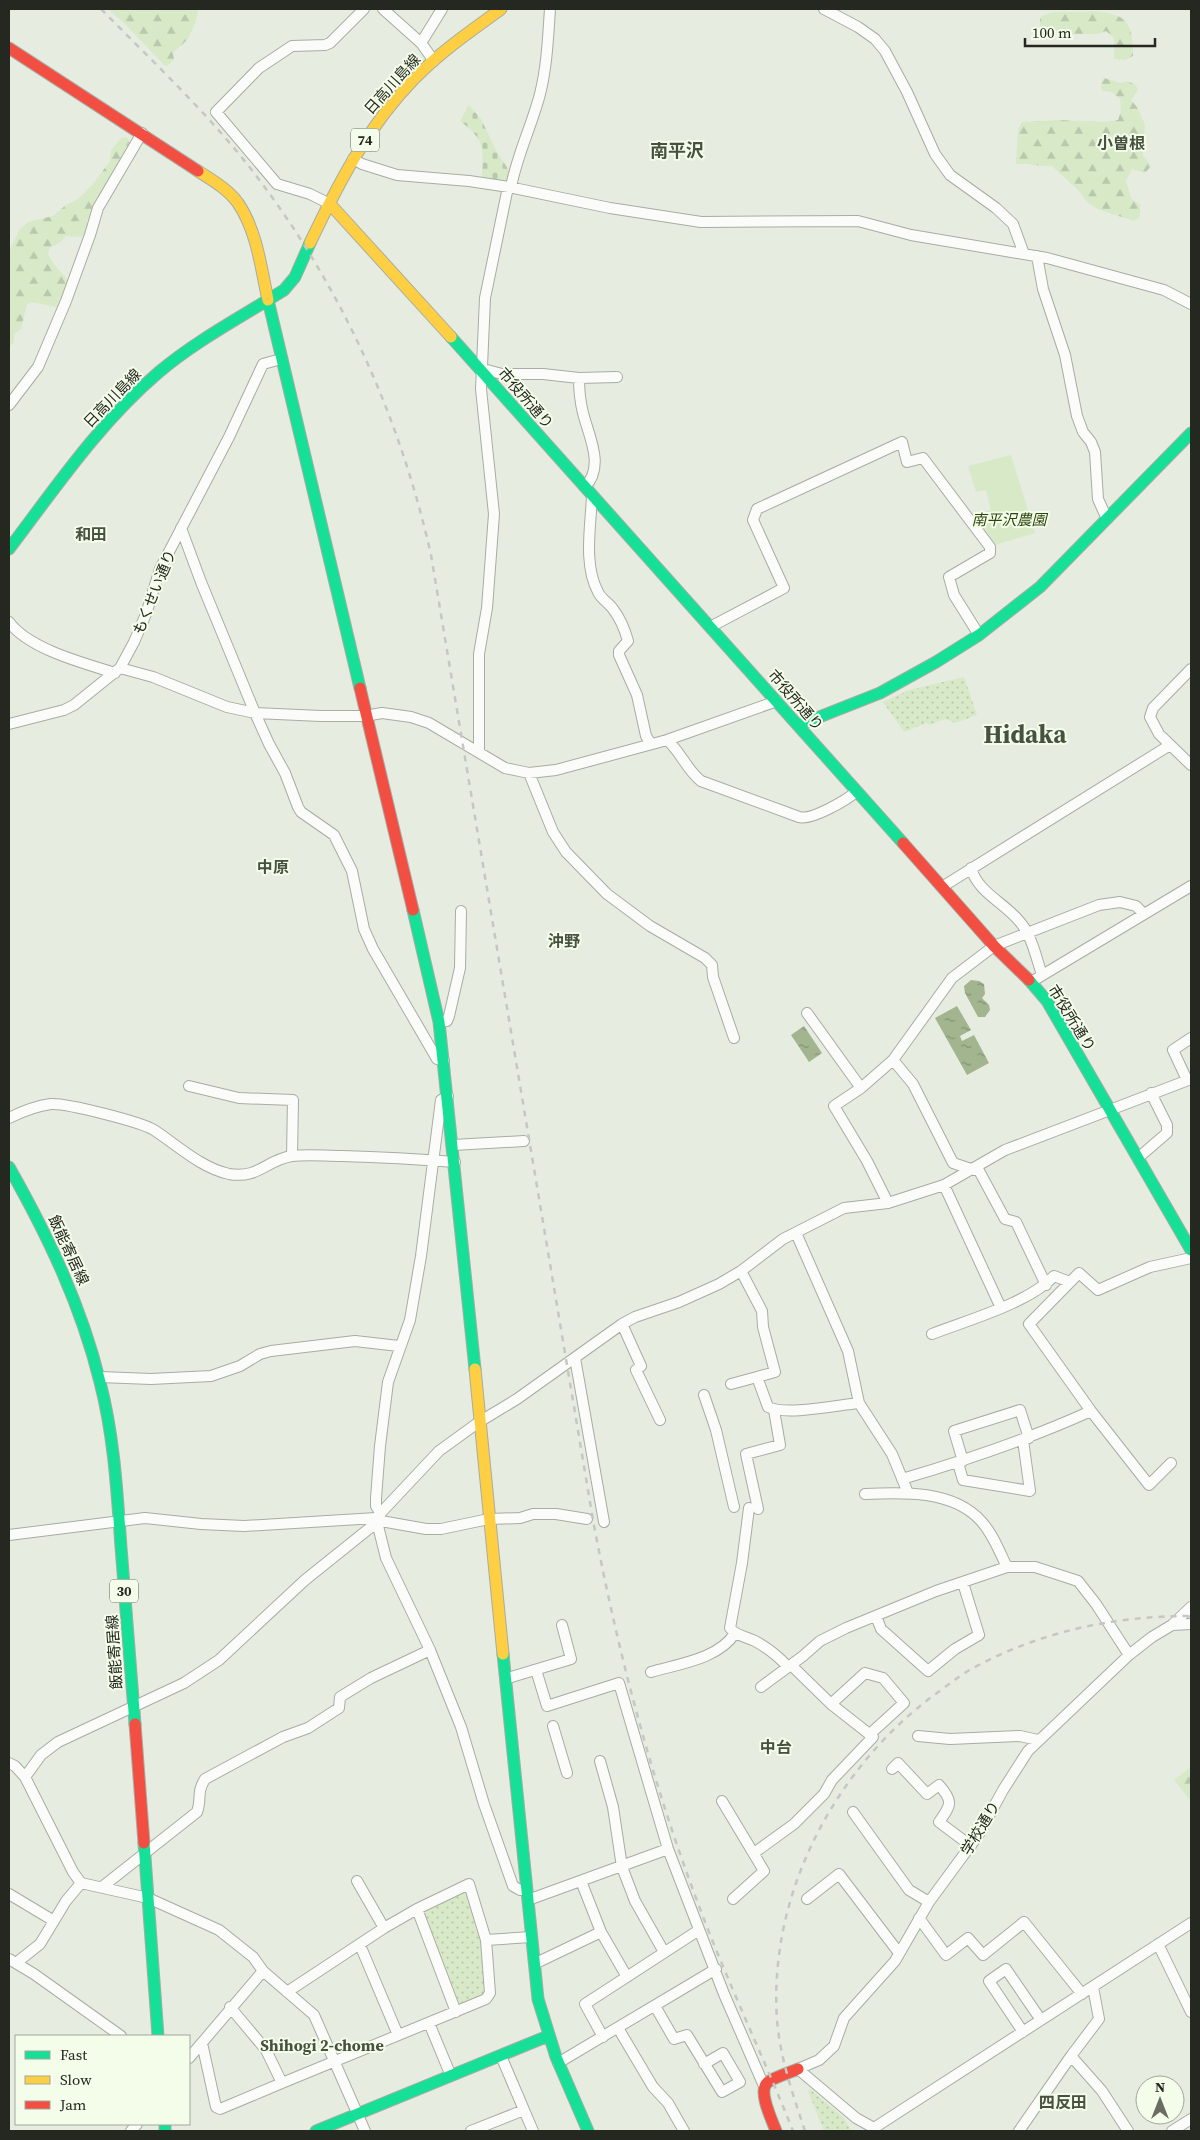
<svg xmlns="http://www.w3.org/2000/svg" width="1200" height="2140" font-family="'Source Serif 4','Noto Sans JP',serif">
<defs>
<pattern id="forest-firs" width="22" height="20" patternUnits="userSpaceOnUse" patternTransform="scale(1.25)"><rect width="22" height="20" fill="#d8e9c8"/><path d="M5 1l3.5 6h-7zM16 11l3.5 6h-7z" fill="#b9c8ac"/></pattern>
<pattern id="cemetery-stones" width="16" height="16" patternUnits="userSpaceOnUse" patternTransform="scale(1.25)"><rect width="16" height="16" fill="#d8e9c8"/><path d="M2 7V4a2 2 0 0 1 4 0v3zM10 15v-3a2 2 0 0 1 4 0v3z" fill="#b9c8ac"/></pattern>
<pattern id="park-dots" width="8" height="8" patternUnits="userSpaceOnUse" patternTransform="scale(1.25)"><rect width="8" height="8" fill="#d8e9c8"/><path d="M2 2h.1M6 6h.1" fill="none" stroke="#b9c8ac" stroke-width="1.8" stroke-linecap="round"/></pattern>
<pattern id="water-ripples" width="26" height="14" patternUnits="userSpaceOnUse" patternTransform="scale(1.25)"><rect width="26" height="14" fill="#a2b58f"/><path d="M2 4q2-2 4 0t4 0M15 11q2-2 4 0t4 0" fill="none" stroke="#849374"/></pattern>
</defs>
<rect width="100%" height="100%" fill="#e6ece0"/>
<path fill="url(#forest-firs)" d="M108,9H198L196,21L188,39L173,53L174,59L170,64L165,66L126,25Z
M1092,11C1127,14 1133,21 1133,56L1125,60L1114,59V38L1106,31L1098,34H1044L1040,28V18C1052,7 1076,15 1092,11Z
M1104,78L1121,83L1127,81L1136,85L1138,90L1131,100L1137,107L1145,125L1143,155L1151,166L1145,173L1132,169L1126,181L1131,198L1140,205V217L1134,221L1100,210L1088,203L1079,191L1052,166C1040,167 1028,163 1016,164L1018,129L1022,122L1058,120L1103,122L1118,120L1121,111L1120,99L1112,92L1102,91L1101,83Z
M121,138H128L129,143L87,221V231L82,237L66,236L59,243L50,247L48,254C64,285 76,269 59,308L33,302L27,304L21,329L14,334V342L9,347V251L20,229L28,222L53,216L66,205L78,199L93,184L110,161L111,150Z
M1191,1767V1801L1174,1780Z"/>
<path fill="url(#cemetery-stones)" d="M469,105L481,119L497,152L510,172L508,182L482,178C483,147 486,141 460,121Z"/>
<path fill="url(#park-dots)" d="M964,677L977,715L955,723L946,719L928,725L927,723L904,732L883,702L909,690Z
M462,1891L467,1892L483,1942L485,1994L482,1997L462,2005L459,2003L424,1913L427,1909Z
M810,2089L844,2118L851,2131H824L808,2091Z"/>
<path fill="#d8e9c8" d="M1011,455L1035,533L995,545L973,515L991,510L986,490L976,492L968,466Z"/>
<path fill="url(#water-ripples)" d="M971,980L979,981L984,984L985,994L982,998L989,1005L990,1010L985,1017H978L965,993L964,986Z
M957,1006L971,1030L960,1036L962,1041L974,1035L989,1063L967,1075L935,1018Z
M804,1026L822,1053L809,1062L791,1035Z"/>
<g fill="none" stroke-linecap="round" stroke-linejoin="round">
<defs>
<path id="street" d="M383,9L421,43L434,61
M824,9L858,27L875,39L885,51L907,92L935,154L950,175L996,208L1013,224L1024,254
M421,43L442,9
M353,159L362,164L397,175L469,181L509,187L610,208L701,222L858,221L911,235L1047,258L1164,290L1191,304
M511,187C517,155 532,125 540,94C547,66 548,38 550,9
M330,204L310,194L277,184L216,112L259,68L292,46L325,45L330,43L364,9
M1037,256L1043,289L1065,355L1077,416L1083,432L1091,442L1095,452L1098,499L1107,519
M483,371L487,370L502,374H543L579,378L617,377
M579,378C579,390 580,401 583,413C589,437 605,466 585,487
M9,405L38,367L66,301L90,235L98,208L142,133
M592,495C591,525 583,564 598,592C601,599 609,603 613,609C620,618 625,630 628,641L619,651V655L637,695L646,736L651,744
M181,528L201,582L255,713L269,744L285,773L298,807L301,812L334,835L352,871L364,929L373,949L437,1059L444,1061
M9,622C29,649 83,663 115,673
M712,626L784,588L753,520L757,509L902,442L907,462L923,458L990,547V553L949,577L954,595L979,635
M120,668L153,677L227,707L255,713L321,716H365L382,713L411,717L429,723L505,768L529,773L556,770L667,740L777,701
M1191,669L1153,708L1150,717L1159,734L1191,765
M9,724L64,710L74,705L120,668L134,642L146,614L160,569L229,437L263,364L281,359
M667,740C681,752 686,769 701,781L799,817C811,821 847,800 857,791
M479,752V654L487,608L494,514L481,389L485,298L508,187
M529,773L553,832L566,852L607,894L650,926L705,958L712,965L713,977L734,1038
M971,868C978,893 1004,902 1020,922C1032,936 1036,957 1042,975
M942,887L1170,745
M1031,982L1191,886
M807,1013L861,1088
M439,1022L447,1021L449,1016L460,968L461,911
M893,1060L913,1084L953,1163L974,1170
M1187,1080L1173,1050L1191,1038
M189,1086L239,1098L293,1100L292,1156
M9,1118C23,1111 35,1106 51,1104C67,1103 141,1122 154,1130C177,1145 201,1168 229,1174C259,1179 266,1160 292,1156C308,1154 325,1156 342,1156C380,1157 417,1159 455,1162
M453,1145L524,1141
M1138,1158L1167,1133V1125L1151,1093
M977,1167L1005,1219L1016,1222L1046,1285
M944,1185L1001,1308
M888,1203L867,1161L834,1106L861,1088L893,1060L952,978L994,946L1099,905L1120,902L1136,906L1144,914
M796,1233L848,1351L859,1403L892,1454L908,1493
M741,1271L762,1311L763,1327L775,1372L757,1377L768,1407C786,1416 837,1405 859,1403
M622,1324L641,1366L636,1370L660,1420
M932,1334C968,1320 1029,1303 1054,1276L1070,1282
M575,1358L604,1522
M100,1377L151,1379L211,1376L240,1366L260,1354L271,1351L355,1341L399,1346
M731,1384L757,1377
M704,1395L716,1430L734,1507
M963,1461L954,1431L1020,1410L1029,1438
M958,1463L963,1480L1030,1491L1023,1440
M1171,1463L1149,1485L1091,1411L1029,1324L1079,1273L1098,1290L1150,1267L1191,1258
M902,1479C967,1460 1029,1439 1091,1411
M865,1494C903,1492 953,1490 981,1521C993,1534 999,1551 1007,1567
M749,1508L742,1563L730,1628C736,1636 747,1637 755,1641C766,1647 779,1657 788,1667
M758,1509L746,1454L780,1445L774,1410
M380,1512L376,1506V1498L380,1446L388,1382L410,1320L421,1256L441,1100L448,1096
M9,1535L145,1518L201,1524L244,1526L376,1518L381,1521L426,1529H441L489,1519L520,1518L533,1514H556L587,1519
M1191,1607L1172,1625L1152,1637L1129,1655L1028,1751L1003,1790L979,1834L929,1902L895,1961L844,2018L834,2046L819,2060L798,2069L856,2118L874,2128L1191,1923
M876,1616L881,1629L928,1671L955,1649L979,1635L963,1583
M1172,1625L1191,1624
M536,1670L547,1706L619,1683L668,1849L724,1994L764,2086
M651,1672C678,1664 719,1659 735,1633
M505,1679L571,1659L562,1625
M761,1687L803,1656L820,1641L846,1628L936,1591L1007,1567H1035L1078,1581L1096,1604L1129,1655
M831,1704L865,1673L883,1678L904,1703L870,1734
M553,1726L567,1773
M918,1736L950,1739L1020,1736L1038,1740
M600,1761L613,1807L622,1867L635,1901L664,1952
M9,1763L15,1766L25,1777L73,1872L81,1883L148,1898L219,1930L253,1957L263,1971L314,2015L365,2131
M892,1769L898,1763L927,1794L939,1785C954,1802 951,1805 939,1822L971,1846
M25,1777L41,1755L58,1742L184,1683L219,1660L305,1580L376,1523
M722,1801L764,1871L733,1899
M853,1812L909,1890L929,1902
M754,1853L794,1824L824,1794L832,1780L873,1737L831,1704L791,1665
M357,1881L384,1928
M581,1881L601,1932L627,1977
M102,1887L197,1812C202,1799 196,1793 205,1779L283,1737L308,1728L339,1708L340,1697L371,1678L430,1650
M526,1890H520L513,1886L484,1804L461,1727L430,1650L386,1558L376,1518L439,1451L479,1422L517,1399L622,1324L635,1317L679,1302L719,1284L741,1271L783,1239L844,1208L888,1203L944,1185L1005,1150L1191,1079
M9,1894L54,1921
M807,1899L839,1874L899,1953
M528,1900L668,1849
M417,1909L456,2012
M919,1918L946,1955L968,1938L983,1955L1024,1922L1082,1994
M1158,1944L1191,2012
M360,1945L398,2035
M9,1959L34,1974L121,2036
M16,1963L40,1944L66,1901L81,1883
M534,1964L601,1932
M287,1992L384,1928L417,1909L469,1884L486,1940
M655,2006L674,2039L687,2035L722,2092L740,2082L723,2053L704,2064
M429,2023L451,2076
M618,2028L653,2087L668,2103L684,2131
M1023,2032L989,1981L1006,1969L1041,2020
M603,2037L585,2004L699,1930
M202,2043L216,2107L220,2109L282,2083L266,2050L230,2007
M501,2056L533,2131
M1071,2056L1102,2091L1128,2131
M189,2058L263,1971
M558,2063L716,1969
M282,2083L486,1999L490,1993L486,1940L531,1937
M131,2131L137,2124
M471,2131L524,2110
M1019,2131L1071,2056L1099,2019L1093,1987
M1172,2131L1191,2119"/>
<path id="fast" d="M268,300L360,688
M451,337L903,843
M9,549C56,487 100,422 159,372C197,340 243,316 284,290L295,277L310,243
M799,725L880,693L936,662L979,635L1040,587L1191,433
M413,910L439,1022L475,1369
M1029,980L1047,1001L1191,1250
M9,1167C48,1236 81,1305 100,1382C114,1436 117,1491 121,1547C126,1606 130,1665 135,1724
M503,1654L538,1999L556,2057L588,2131
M144,1843L158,2036
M165,2124V2131
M316,2131L548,2036"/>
<path id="slow" d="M198,171C212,180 228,189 238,203C257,231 261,268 268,300
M330,204L451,337
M310,243C338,184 368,126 414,79C440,52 471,31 501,9
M475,1369L503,1654"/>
<path id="jam" d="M9,48L198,171
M360,688L413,910
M903,843L994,946L1029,980
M135,1724L144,1843
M776,2131C772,2120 757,2090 768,2082C777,2076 789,2073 798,2069"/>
</defs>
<use href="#street" stroke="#a8aca4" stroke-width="12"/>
<use href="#fast" stroke="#a8aca4" stroke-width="13"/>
<use href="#slow" stroke="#a8aca4" stroke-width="13"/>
<use href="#jam" stroke="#a8aca4" stroke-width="13"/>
<use href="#street" stroke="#fbfcfa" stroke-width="10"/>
<use href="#fast" stroke="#16e098" stroke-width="11"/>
<use href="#slow" stroke="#ffcf43" stroke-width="11"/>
<use href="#jam" stroke="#f24e42" stroke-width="11"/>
<path stroke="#c6c7c4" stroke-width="2.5" stroke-dasharray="6 6" stroke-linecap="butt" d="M101,9C147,56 196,102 239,154C334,271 398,408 431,555L593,1520C617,1649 650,1775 696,1898C725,1977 762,2053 793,2131
M805,2131C793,2095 780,2058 777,2020C768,1891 838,1763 941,1690C952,1682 962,1674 973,1668C1042,1631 1114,1616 1191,1616"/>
</g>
<g text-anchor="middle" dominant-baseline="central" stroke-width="4" stroke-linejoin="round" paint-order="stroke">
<g fill="#f3fde9" stroke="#63685d" stroke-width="1">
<rect x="351" y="128.5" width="28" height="23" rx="4"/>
<rect x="110" y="1579.5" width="28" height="23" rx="4"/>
</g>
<g font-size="14" font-weight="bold" fill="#252821">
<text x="365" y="140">74</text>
<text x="124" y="1591">30</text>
</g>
<g font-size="15" fill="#252821" stroke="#f3fde9">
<text transform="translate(392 84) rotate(-48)">日高川島線</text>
<text transform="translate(112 398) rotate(-46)">日高川島線</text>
<text transform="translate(526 398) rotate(49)">市役所通り</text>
<text transform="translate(154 592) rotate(-68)">もくせい通り</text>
<text transform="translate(796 700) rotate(49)">市役所通り</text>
<text transform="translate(1072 1018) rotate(58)">市役所通り</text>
<text transform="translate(69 1250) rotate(65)">飯能寄居線</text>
<text transform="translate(114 1652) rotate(-94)">飯能寄居線</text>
<text transform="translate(980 1828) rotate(-59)">学校通り</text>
</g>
<g font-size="15" font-style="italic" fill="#2e450e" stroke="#f3fde9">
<text x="1009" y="519">南平沢農園</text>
</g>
<g font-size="16" font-weight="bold" fill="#485040" stroke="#f3fde9">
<text x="1121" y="143">小曽根</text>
<text x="91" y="534">和田</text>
<text x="273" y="867">中原</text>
<text x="564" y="941">沖野</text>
<text x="776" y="1747">中台</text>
<text x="322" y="2045">Shihogi 2-chome</text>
<text x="1063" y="2102">四反田</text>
</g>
<g font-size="18" font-weight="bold" fill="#485040" stroke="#f3fde9">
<text x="677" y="150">南平沢</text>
</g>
<g font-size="25" font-weight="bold" fill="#485040" stroke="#f3fde9">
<text x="1025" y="734">Hidaka</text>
</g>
</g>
<rect width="1200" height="2140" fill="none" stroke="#252821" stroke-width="20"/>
<rect x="15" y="2035" width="175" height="90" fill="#f3fde9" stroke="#a1a899"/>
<rect x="25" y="2051" width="25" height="8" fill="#16e098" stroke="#a1a899"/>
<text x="60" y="2060" font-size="15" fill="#252821">Fast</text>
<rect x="25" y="2076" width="25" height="8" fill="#ffcf43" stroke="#a1a899"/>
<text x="60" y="2085" font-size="15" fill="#252821">Slow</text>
<rect x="25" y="2101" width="25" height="8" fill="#f24e42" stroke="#a1a899"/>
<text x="60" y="2110" font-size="15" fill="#252821">Jam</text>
<g transform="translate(1160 2100)"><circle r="24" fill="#f3fde9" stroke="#a1a899"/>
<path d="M0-4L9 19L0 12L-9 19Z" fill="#696d64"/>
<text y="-8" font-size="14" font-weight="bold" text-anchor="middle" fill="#252821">N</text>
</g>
<path d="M1025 38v8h130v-8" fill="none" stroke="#252821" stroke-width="2.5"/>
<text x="1032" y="38" font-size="15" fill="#252821" stroke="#f3fde9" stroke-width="4" paint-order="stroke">100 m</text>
</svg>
